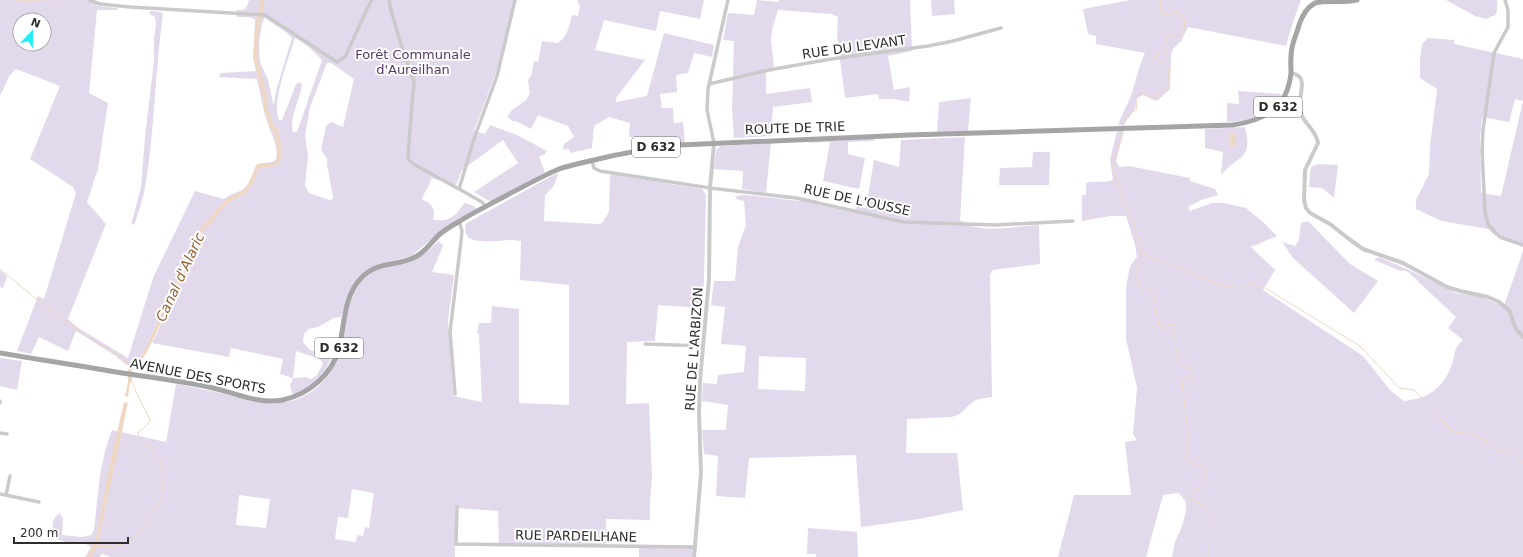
<svg xmlns="http://www.w3.org/2000/svg" width="1523" height="557" font-family="'DejaVu Sans',sans-serif">
<rect width="100%" height="100%" fill="#fff"/>
<path fill="#e3d9ec" fill-rule="evenodd" d="M0,0H95L97,6L117,8L118,10H97L89,93L108,103L98,169L87,202L106,224L68,319L77,327L128,358L153,278L195,191L224,199C230,194 236,193 242,190C250,185 254,172 257,164L272,162L276,160C279,145 270,132 266,118C262,105 260,92 257,79L219,77L221,73L256,71L254,60L255,19L248,17H237L236,10H243L247,6L249,0H515L503,47L495,75L474,131L485,134L490,125L517,135L547,151L545,154L539,157L545,172L491,202L474,192L518,163L503,140L462,170L456,185L431,178C431,186 423,192 422,200C432,203 436,209 433,219C448,224 457,215 464,203L469,204L478,209L434,237L411,256L379,264L368,269L358,278L348,296L341,317L334,318L318,327L309,329L304,334L303,342L310,350L317,352L322,345L329,341L337,343C328,367 320,388 292,394L290,386L293,378L280,374L283,359L231,348L229,357L152,343L170,305L166,303L142,356C138,361 131,365 126,365L116,356L76,331L68,351L39,337L31,354L17,351L38,296L44,299L76,193L73,187L30,159L60,86L16,69L10,75L0,96ZM265,18L287,33L292,38L276,91L274,105L273,103L268,80L260,62L259,43L262,23ZM20,20H44V44H20ZM295,38L309,47L322,60L297,132H293C289,117 300,100 302,85L300,82L296,84L282,120H279C271,103 289,57 295,38ZM327,63H331L354,79L343,127L331,122L326,126L321,150L327,158V165L333,196V199L329,200L309,193L305,186L308,156L305,136L310,107ZM296,351L320,359L323,364L317,375L311,379L305,377L293,378Z
M578,0H704L700,19L660,11L656,31L604,20L595,50L645,60L616,98V102L647,96L664,33L714,45L712,57L694,53L688,73L676,75L677,92L660,94L662,108H673L674,123L683,122L685,143L640,146L638,138L629,137L630,123L609,117L594,126L592,148L570,153L569,149L563,150L564,144L574,137L568,126L538,115L531,129L516,121H513L507,117L512,110L526,100L530,93L528,80L531,76L534,61L538,62L542,41L557,43C568,38 569,25 572,15L578,16L580,6L577,1Z
M757,0L779,2V0H910L912,51L888,56L894,90L910,87L909,102L894,99H879L878,94L845,98L837,36L838,17L831,14L778,10L772,30L771,40L774,67L766,69V94L810,88L812,102L773,107L771,136L734,138L732,110L734,41L723,40L728,13L754,15Z
M931,0H954L955,14L932,16Z
M1131,0H1301L1294,19L1286,46L1188,27L1181,41L1173,49L1171,55L1170,89L1157,101L1153,100L1144,95L1139,97L1136,99C1138,111 1128,116 1124,125H1118C1122,114 1128,104 1132,93C1136,79 1139,66 1145,53L1096,44V36L1088,34L1083,9Z
M1446,0H1497V11L1495,15L1486,19L1475,16Z
M150,11L160,12L163,14C155,69 155,126 146,182C144,196 139,210 135,223L131,225L141,187L145,137L154,61V39L156,24L155,17L150,14Z
M1428,38L1454,40V44L1523,59V246L1496,236L1488,229L1442,221L1416,209V200L1429,174L1430,146L1437,89L1420,78V60L1422,44ZM1515,99L1523,101L1501,196L1481,193L1480,139L1482,117L1509,122Z
M1238,91L1282,94C1274,116 1248,121 1227,122V103L1239,104Z
M971,98L968,131L937,132L939,102Z
M1245,127C1253,159 1240,154 1221,175L1223,152L1205,148V129Z
M1117,131H1124L1116,161L1119,167L1129,166L1190,178V181L1215,189L1218,195L1201,200L1188,207L1190,211L1212,203H1224L1246,208L1263,222L1277,236L1251,247L1275,270L1263,290L1363,356L1391,391L1404,401C1430,398 1445,387 1453,361C1456,350 1454,348 1463,340L1448,328L1456,317L1408,272L1403,270L1401,271L1374,260L1376,258H1381L1409,270L1456,293L1481,297L1503,306L1505,303L1523,251V557H1172L1175,542L1181,529L1186,512V502L1179,493L1163,495L1146,557H1058L1074,495H1131L1125,442L1137,440L1133,434L1137,388L1126,339V287L1130,266L1137,257L1135,245L1126,216H1111L1082,221V195H1086V183C1095,180 1104,184 1113,180L1110,160Z
M965,137L960,220C977,235 1017,226 1039,225L1040,264L993,270L990,275L992,397C987,398 977,398 973,402C964,408 964,414 951,417L907,419L906,453H957L963,510L919,519L861,527L856,455L749,458L745,498L716,496L718,456L704,454L702,430H726L728,405L702,401L703,383L717,384L718,375L744,372L746,346L721,344L725,307L711,305L714,281H735L738,247L746,225L744,201L736,199L737,196L745,195L800,201L801,197L819,201L818,205L855,213L856,206L866,208L874,160L899,167L901,140ZM759,356L806,358L805,391L758,389Z
M874,138V141L848,142V154L865,158L859,189L823,181L830,142L809,143V141Z
M771,143L766,193L742,189L743,171L714,169L716,150L720,146Z
M1033,152H1050L1049,185H999L1000,168L1032,167Z
M1318,164L1338,165L1334,198L1322,188L1309,187L1311,167Z
M557,173L558,175L553,187L545,195L544,221L598,224L602,223L609,212L610,175H617L702,189L706,195L704,279L702,308L658,305L655,341L627,342L626,404L649,403L652,478L650,502V520L606,519V545L499,546L498,511L455,508V557H111L102,554L100,557H85L91,547L86,544L64,542L54,537C52,528 51,518 60,513L63,519L62,535L82,537L91,535L94,530C98,497 99,462 112,430L166,442L176,384C193,387 209,390 225,394C238,397 251,402 264,403C293,406 320,393 333,367C340,341 348,285 372,272C388,263 409,262 425,253C430,250 434,245 438,241L442,244L443,246L432,272L454,275L448,320L453,396L482,402L479,334L477,333L479,323H491L492,306L519,309V403L569,405V285L520,280L521,241C518,241 515,240 512,240C502,240 474,245 467,236C465,233 466,227 465,224ZM352,489L374,493L369,528L365,527L363,536L357,535L356,542L335,539L338,517L348,518ZM239,495L270,499L266,528L236,525Z
M1308,221L1350,264L1378,281L1354,313L1293,258L1282,242L1295,246L1299,240L1301,223Z
M0,270L7,276L3,288L0,287Z
M0,358L22,361L17,390L0,386Z
M808,528L857,532L858,557H816V554H807Z
M639,546H693L692,557H639Z"/>
<path fill="#eed8c3" d="M1230,133H1235L1236,146L1230,147Z
M166,303L170,304L147,352L141,361L132,370V381L130,383L128,397L125,396L128,382V366L138,360L142,356Z
M124,402L128,403L97,547L94,549L93,548L95,543L113,449Z"/>
<g fill="none" stroke-linecap="round" stroke-linejoin="round">
<path stroke="#eed8c3" stroke-width="1" d="M15,0L59,2
M1122,127L1127,116L1137,109L1136,100L1140,93L1156,98L1157,93L1167,89C1169,83 1171,68 1165,64C1161,60 1157,62 1154,57L1156,54L1165,56L1168,47L1166,38L1171,34L1178,38L1180,37L1185,26L1184,18L1179,13L1177,12L1167,15L1160,12L1161,0
M1122,130L1116,156L1111,166L1116,176L1124,204L1137,231L1142,259L1135,276L1140,289L1150,290L1153,292L1159,325L1161,327L1173,324L1176,325L1173,332L1176,342L1175,349L1179,354L1173,359L1180,365L1190,368L1194,379H1185L1182,381L1189,441L1186,450V461L1204,466L1207,471L1201,489L1188,494
M1141,253L1224,286L1240,288L1253,283L1267,289L1360,346L1399,388L1414,390L1440,418L1454,432L1472,434L1484,440L1494,449L1512,453L1523,463
M0,269C29,293 57,317 88,337C102,347 117,352 129,365
M1187,497L1210,509L1209,557
M95,547L113,546L127,543L140,531L157,508L161,498L164,475L159,458L138,435L139,431L143,429L150,421V419L140,400L131,381"/>
<path stroke="#eed8c3" stroke-width="4" d="M166,309L174,287L180,281L185,273L184,265L186,259L201,231L226,202C230,198 235,197 241,194C250,189 254,175 258,166C263,164 269,166 274,164C285,159 277,139 276,130L271,125L269,115L266,111V99L255,58L257,25L260,16L262,0
M89,557L95,545"/>
<path stroke="#cacaca" stroke-width="3.5" d="M89,0L100,4L130,7L265,15L337,62L345,57L368,7L372,0
M389,0L391,10L401,45L414,81L408,155L409,160L415,165L459,189
M1505,0L1508,10V27L1494,53L1483,130L1482,151L1485,212L1488,224L1494,231L1500,237L1523,245
M709,84L769,70L831,59L928,46L953,41L1001,28
M714,143L707,110L708,89L728,0
M592,161L594,168L600,171L710,188L796,198L903,222L995,225L1073,221
M486,207L482,202L459,189L475,136L497,76L515,0
M645,344L703,346
M455,394L450,332L461,241L462,231L459,221
M0,403V401
M0,433L7,434
M0,494L39,502
M6,495L10,476
M457,507L456,544L695,547"/>
<path stroke="#cacaca" stroke-width="4" d="M1291,73C1311,76 1297,96 1300,110C1302,123 1316,129 1318,143L1305,170L1304,200L1306,208L1310,213L1330,224L1349,239L1363,249L1403,263L1447,287L1460,291L1488,297L1499,302L1509,310L1516,329L1523,337
M694,557L701,473L699,413L700,380L709,279L710,188L714,143"/>
<path stroke="#a5a5a5" stroke-width="5" d="M0,353C41,360 82,366 122,373C151,377 181,381 209,387C233,392 259,405 283,400C309,394 332,375 339,348C345,323 343,297 362,277C379,260 398,267 417,256C426,251 432,241 440,234C446,229 453,225 460,221C476,211 493,203 509,194C525,186 542,176 559,169C571,165 582,163 594,160C623,153 651,148 680,145L909,135L1233,125C1265,120 1287,109 1291,73C1291,65 1290,57 1292,48C1293,41 1297,33 1299,25C1302,16 1306,8 1315,3C1328,0 1343,3 1357,0"/>
</g>
<g text-anchor="middle" dominant-baseline="central" stroke-width="4" stroke-linejoin="round" paint-order="stroke">
<g fill="#fff" stroke="#6c6c6c" stroke-width="1">
<rect x="1254" y="97" width="48" height="20" rx="3"/>
<rect x="632" y="137" width="48" height="20" rx="3"/>
<rect x="315" y="338" width="48" height="20" rx="3"/>
</g>
<g font-size="12" font-weight="bold" fill="#2d2d2d">
<text x="1278" y="107">D 632</text>
<text x="656" y="147">D 632</text>
<text x="339" y="348">D 632</text>
</g>
<g font-size="13" fill="#2d2d2d" stroke="#fff">
<text transform="translate(854 47) rotate(-8)">RUE DU LEVANT</text>
<text transform="translate(795 128) rotate(-2)">ROUTE DE TRIE</text>
<text transform="translate(857 200) rotate(12)">RUE DE L'OUSSE</text>
<text transform="translate(694 349) rotate(-86)">RUE DE L'ARBIZON</text>
<text transform="translate(198 376) rotate(11)">AVENUE DES SPORTS</text>
<text transform="translate(576 536) rotate(1)">RUE PARDEILHANE</text>
</g>
<g font-size="13" fill="#58376c" stroke="#fff">
<text x="413" y="54">Forêt Communale<tspan x="413" dy="15">d'Aureilhan</tspan></text>
</g>
<g font-size="14" font-style="italic" fill="#956335" stroke="#fff">
<text transform="translate(180 277) rotate(-65)">Canal d'Alaric</text>
</g>
</g>
<g transform="translate(32 32) rotate(22)"><circle r="19" fill="#ffffff" stroke="#ababab"/>
<path d="M0-3L7 15L0 10L-7 15Z" fill="#1feff4"/>
<text y="-6" font-size="11" font-weight="bold" text-anchor="middle" fill="#2d2d2d">N</text>
</g>
<path d="M14 537v6h114v-6" fill="none" stroke="#2d2d2d" stroke-width="2"/>
<text x="20" y="537" font-size="12" fill="#2d2d2d" stroke="#ffffff" stroke-width="3" paint-order="stroke">200 m</text>
</svg>
